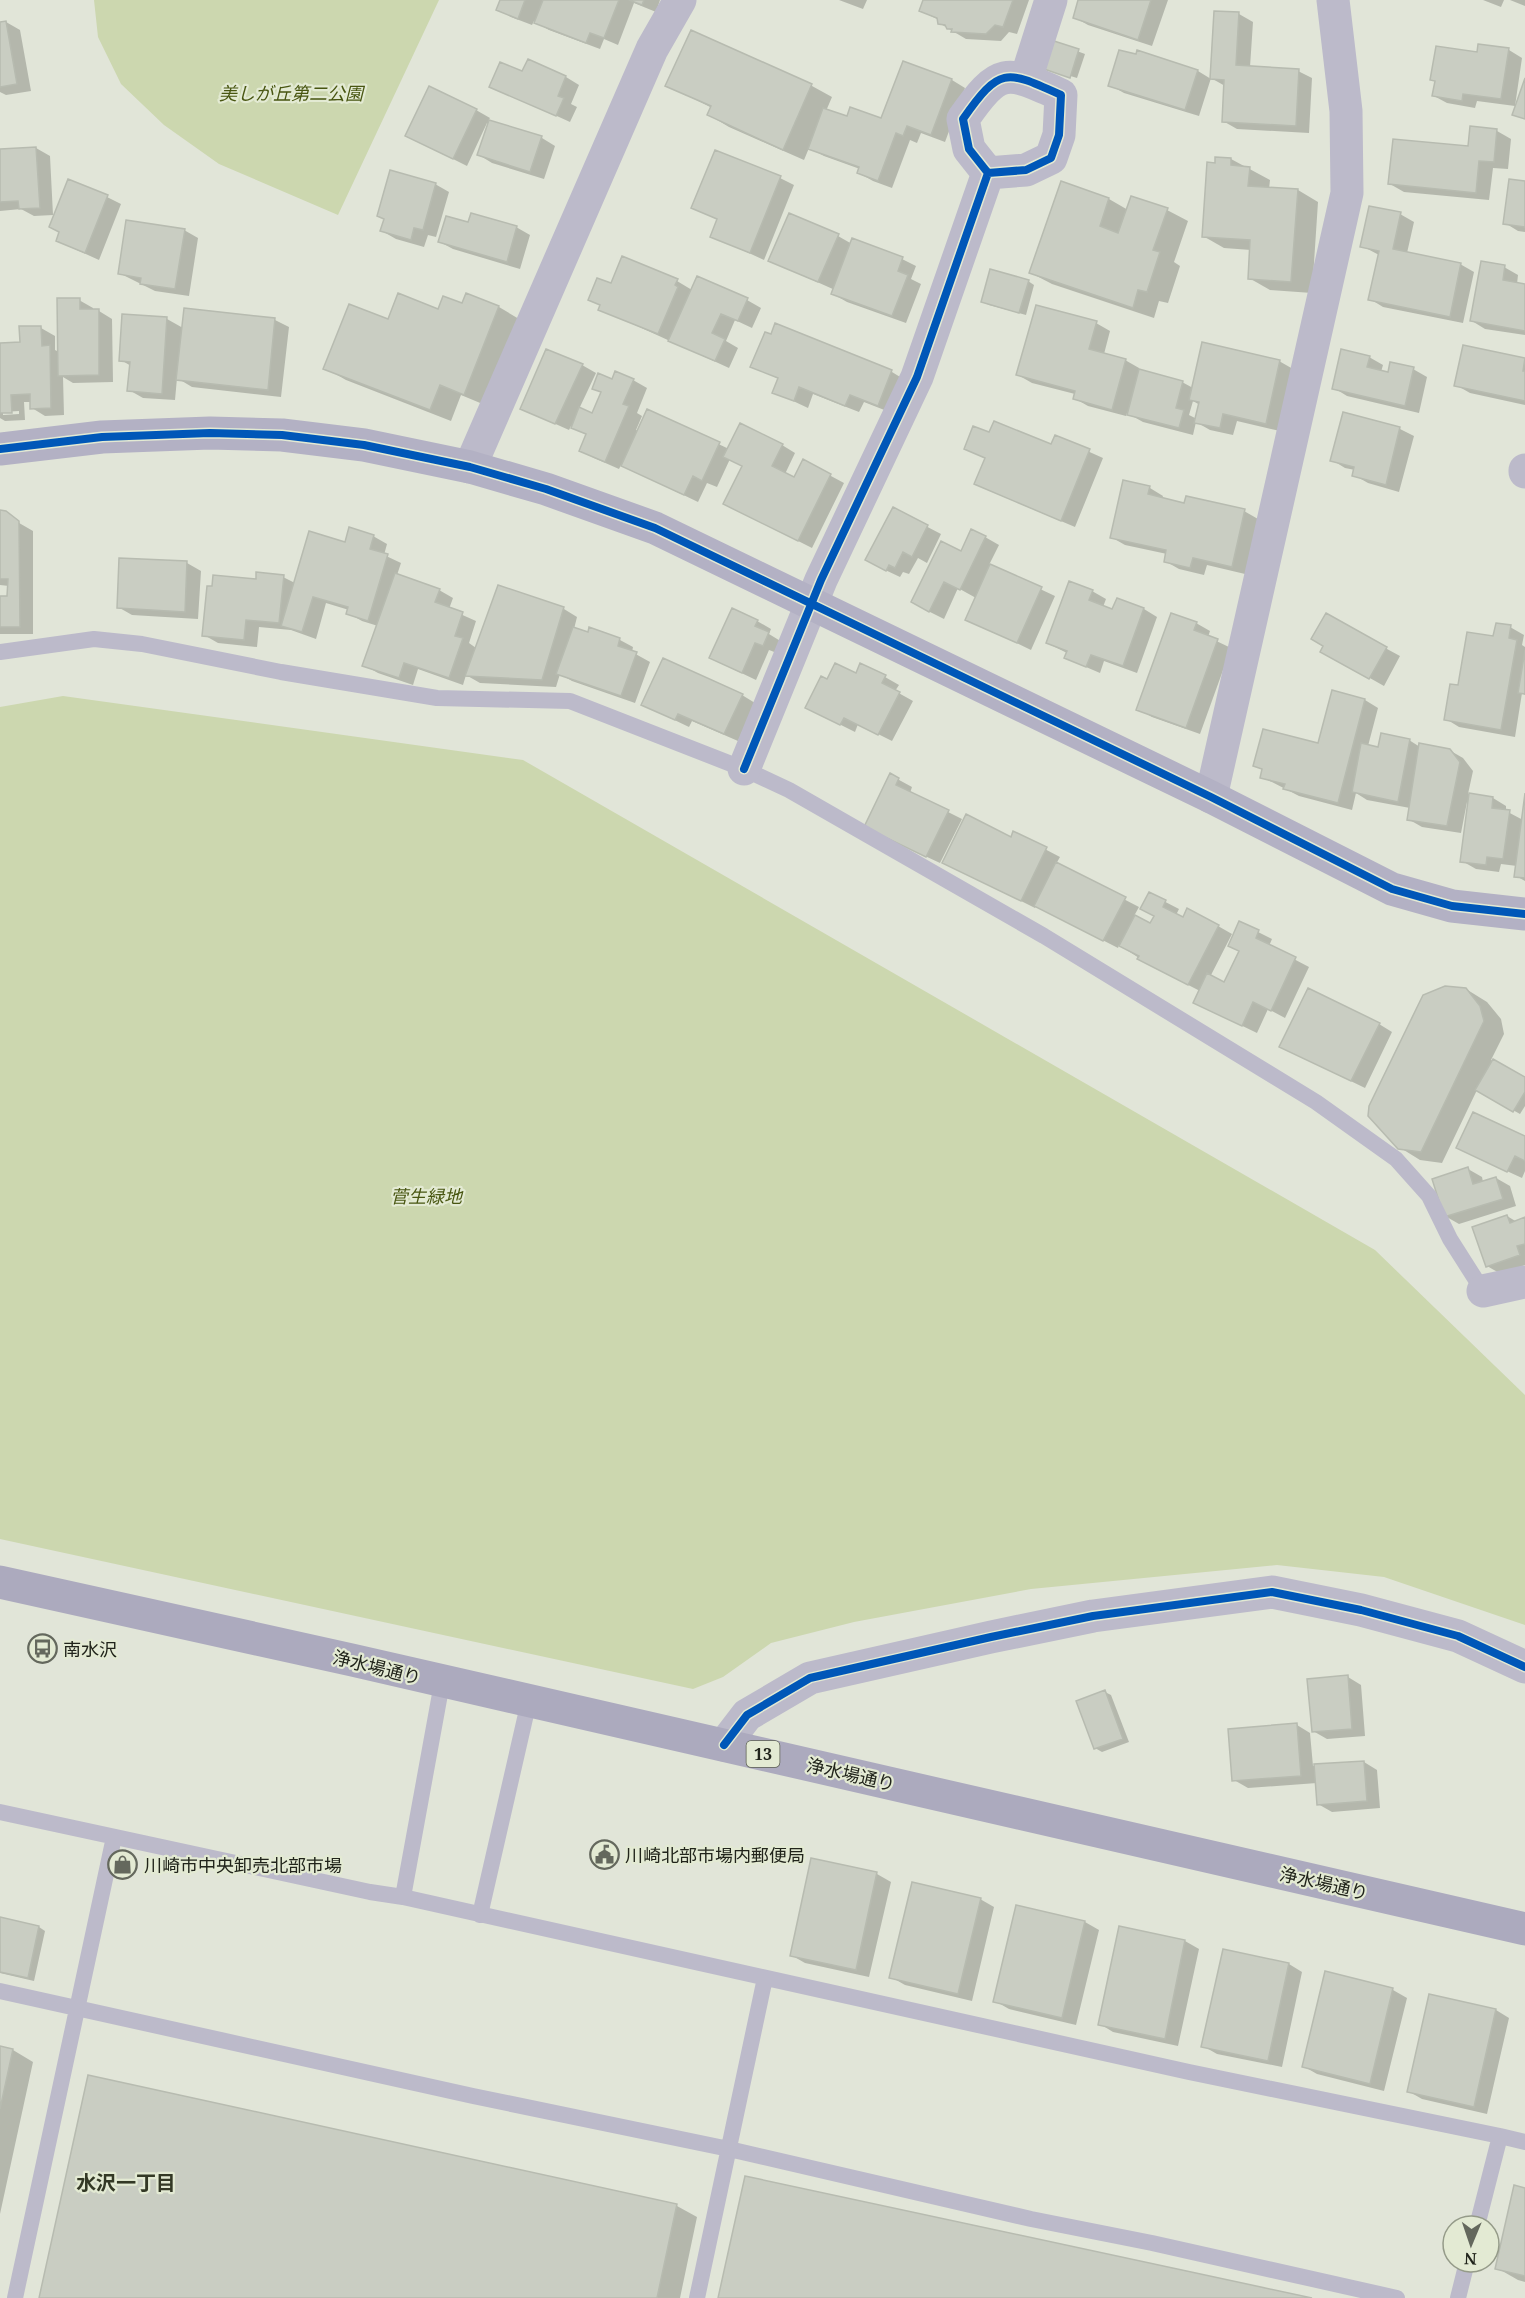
<svg xmlns="http://www.w3.org/2000/svg" width="1525" height="2298" font-family="'Noto Serif','Noto Sans JP',serif">
<rect width="100%" height="100%" fill="#e1e5d8"/>
<path fill="#ccd7af" d="M94,0H439L338,215L219,164L164,125L121,84L98,37Z
M63,696L523,760L1375,1250L1525,1395V1625L1384,1577L1277,1565L1031,1589L854,1622L771,1643L723,1677L693,1689L0,1539V707Z"/>
<path fill="#0003" fill-rule="evenodd" d="M502,0H660L656,12L634,3L618,45L604,39L600,49L549,30L534,21L532,25L511,17L498,9Z
M839,0H867L863,9Z
M925,0H1029L1017,34L1009,32L1001,41L966,39L939,23V20L921,11Z
M1080,0H1168L1152,46L1088,25L1074,17Z
M1483,0H1504L1501,7Z
M1510,0H1525V6Z
M1239,14L1253,22L1250,67L1298,71L1312,78L1309,133L1237,129L1223,121L1225,86L1211,78L1199,116L1124,93L1110,85L1198,71L1211,79Z
M6,22L20,30L31,91L6,95L0,92V23Z
M692,32L812,86L832,97L826,111L847,118L882,120L904,63L952,80L965,88L945,142L921,133L917,143L910,140L892,188L873,181L859,173L860,169L824,156L809,148L804,160L729,127L709,115L712,108L667,85Z
M1055,43L1085,54L1077,78L1051,70Z
M1479,46L1509,50L1522,58L1515,106L1477,101L1475,108L1447,103L1434,96L1436,82L1432,79L1478,54Z
M523,73L566,77L579,85L571,104L577,107L570,122L491,86Z
M476,110L490,118L488,121L542,138L555,146L544,179L492,163L479,155L489,123H487L467,166L407,136Z
M1472,128L1497,131L1511,139L1508,169L1493,168L1489,200L1404,192L1390,184L1470,147Z
M36,148L50,156L53,215L34,216L21,209L0,211V150Z
M1217,158L1231,159L1270,180L1269,189L1298,190L1318,202L1312,293L1270,290L1249,278L1251,250L1224,248L1203,236Z
M780,178L794,185L764,260L712,236L718,220L693,207Z
M1062,183L1109,199L1128,210H1167L1188,221L1174,262L1180,266L1168,303L1159,301L1154,318L1052,284L1031,273Z
M1525,183V232L1518,231L1505,223Z
M435,184L449,192L436,237L428,235L424,247L396,239L382,231L385,219Z
M107,197L121,204L99,260L57,241Z
M1400,214L1414,222L1407,253L1460,264L1474,272L1463,323L1383,307L1370,299L1379,255L1362,246Z
M469,224L516,227L530,235L520,269L453,249L440,242Z
M184,230L198,238L189,296L155,291L119,273Z
M838,236L852,244L902,259L916,266L911,279L921,284L906,323L847,302L833,294L835,290L770,261Z
M1504,267L1518,275L1517,284L1525,286V335L1485,329L1472,321Z
M677,281L692,290L747,300L761,308L752,328L735,320L726,341L738,348L729,368L600,309L612,285Z
M1028,281L1034,285L1026,315L989,305L983,302Z
M467,295L499,307L519,319L485,405L461,395L451,421L346,380L325,368L389,321L463,305Z
M79,300L93,308V311H99L112,319L113,382L73,383L63,377L64,415L45,416L32,408V402H24L25,420L5,421L0,418V344L21,343L41,328L55,336V350L59,352ZM19,411V414L3,415V412Z
M185,310L275,320L289,327L281,397L192,387L177,378L175,400L143,398L129,390L131,366L121,360L124,316L167,319L183,328Z
M1096,323L1110,331L1104,354L1125,360L1139,368V370L1182,382L1193,388L1279,361L1293,369L1280,431L1237,421L1233,435L1210,430L1196,422L1193,435L1143,422L1127,413L1126,416L1088,406L1074,398L1075,394L1032,383L1018,375ZM1193,401L1200,405L1197,419L1189,415Z
M776,324L892,372L905,380L892,413L864,402L859,412L813,394L808,408L774,392L779,379L752,366L772,336Z
M1464,347L1525,360V405L1470,393L1456,385Z
M1369,357L1383,365L1381,372L1389,374L1413,369L1427,377L1419,413L1347,396L1334,388Z
M582,365L596,373L579,409L593,415L602,393L594,388L613,381L633,380L647,388L637,413L642,416L636,430L639,431L648,411L729,449L782,445L795,453L785,474L794,478L803,461L844,483L812,548L739,511L744,466L730,459L717,487L707,483L698,502L621,465L619,469L594,458L581,451L587,435L571,426L569,430L522,409Z
M1344,414L1400,429L1414,436L1399,492L1368,483L1354,475L1355,470L1345,468L1332,460Z
M990,434L1052,446L1056,437L1103,458L1075,527L990,491L976,484L986,459L965,448Z
M1150,488L1163,496L1162,499L1185,505L1244,511L1258,519L1245,574L1207,565L1204,575L1179,569L1165,561L1167,554L1125,545L1111,537Z
M893,509L941,534L927,563L918,558L909,574L903,572L900,577L881,568Z
M0,512L33,531V634H0V597L9,598V586L0,585Z
M373,536L387,544L384,555L401,563L397,575L439,590L453,598L449,609L476,621L469,643L476,648L498,586L564,609L577,617L574,629L588,633L590,629L620,640L633,647L632,652L650,662L635,703L572,681L560,674L556,687L480,683L466,675L463,685L418,669L413,685L378,673L364,665L378,626L362,621L348,613L349,610L326,603L316,639L291,630L259,627L257,647L218,643L204,635L258,581L283,577L295,583L346,543Z
M985,537L999,545L989,565L1055,596L1031,650L967,619L976,598L958,588L944,619L926,610L962,553Z
M121,559L187,563L201,571L198,619L132,615L118,607Z
M1092,591L1106,599L1103,607L1113,611L1144,609L1157,617L1137,673L1104,661L1100,673L1065,658L1067,653L1047,643Z
M1326,616L1400,656L1384,686L1322,651L1325,645Z
M757,621L771,629L769,634L782,642L777,653L769,650L756,680L710,658Z
M1196,623L1210,631L1208,637L1231,648L1200,734L1152,717L1138,709Z
M1510,627L1524,635L1522,645L1525,647V695L1522,693L1515,737L1459,727L1446,719L1459,687L1494,638Z
M856,675L885,677L899,685L895,691L913,701L892,741L858,724L855,732L821,715L828,681Z
M742,695L755,703L738,741L692,721L689,727L643,705Z
M1365,700L1378,708L1368,746L1379,749L1409,740L1420,747L1449,750L1463,758L1473,771L1468,794L1493,798L1506,806V811L1523,820L1525,805V881L1516,876L1517,866L1501,864L1499,872L1476,869L1462,861L1470,802H1467L1461,833L1422,827L1408,819L1410,808L1367,800L1356,793L1352,810L1299,796L1262,777L1263,770L1255,766L1319,745Z
M890,775L912,787L910,793L962,819L940,863L880,835Z
M1014,833L1060,857L1056,864L1139,907L1134,916L1151,925L1155,916L1150,894L1179,909L1176,915L1218,926L1232,934L1210,977L1225,984L1240,952V923L1272,939L1269,946L1309,967L1285,1018L1268,1009L1257,1033L1195,1003L1200,991L1153,967L1119,945L1118,948L1036,906L1035,908L958,870L1012,839Z
M1466,989L1487,1002L1501,1019L1504,1034L1491,1060L1525,1079V1106L1520,1114L1477,1090L1442,1163L1420,1160L1399,1147Z
M1379,1024L1392,1032L1365,1088L1295,1054Z
M1525,1138V1171L1522,1178L1472,1155Z
M1468,1169L1482,1177L1483,1182L1496,1178L1510,1186L1516,1206L1459,1224L1445,1216Z
M1507,1216L1517,1222L1525,1219V1265L1501,1274L1487,1266Z
M1348,1677L1361,1685L1365,1736L1327,1739L1313,1731Z
M1105,1692L1111,1695L1129,1742L1102,1752L1095,1748Z
M1297,1725L1310,1733L1313,1766L1364,1762L1377,1770L1380,1808L1332,1812L1318,1804L1317,1783L1248,1788L1234,1780Z
M813,1860L877,1874L891,1882L869,1977L805,1963L791,1955Z
M980,1899L994,1907L972,2001L905,1985L891,1977Z
M1017,1906L1085,1922L1099,1930L1076,2025L1009,2009L995,2001Z
M0,1919L39,1927L45,1931L34,1981L0,1973Z
M1120,1928L1185,1941L1199,1949L1178,2046L1113,2032L1100,2024Z
M1289,1964L1302,1972L1282,2067L1217,2054L1203,2046Z
M1326,1973L1393,1990L1407,1998L1384,2091L1317,2074L1303,2066Z
M1496,2010L1509,2018L1487,2114L1422,2099L1408,2091Z
M0,2048L13,2050L33,2062L0,2214Z
M89,2077L677,2206L697,2217L680,2298H41Z
M1525,2190V2282L1518,2280L1497,2268Z"/>
<path fill="#c9cdc2" stroke="#b7bbb0" stroke-width="1.5" d="M500,0H525L518,19L496,10Z
M543,0H619L604,38L590,33L586,43L534,23Z
M629,0H644L642,5Z
M923,0H1013L1003,27L995,25L986,34L951,32L952,29H947L945,25L938,24L937,18L919,11Z
M1078,0H1151L1138,40L1073,18Z
M1214,11L1239,12L1236,65L1299,69L1296,126L1222,122L1224,80L1210,79Z
M6,21L17,84L0,87V22Z
M691,30L812,84L783,150L707,115L711,106L665,86Z
M1054,41L1079,49L1070,78L1044,69Z
M1478,44L1509,48L1501,99L1463,94L1462,101L1432,96L1435,81L1430,80L1436,46L1477,52Z
M1119,50L1136,54L1137,50L1198,70L1185,110L1108,86Z
M528,59L566,76L558,96L564,98L556,116L489,87L500,62L522,71Z
M903,61L952,79L931,135L907,126L903,136L896,133L878,181L857,173L859,167L808,149L823,108L847,116L850,107L881,118Z
M1525,78V119L1512,115Z
M429,86L477,109L453,159L405,136Z
M489,120L542,136L530,172L477,155Z
M1470,126L1497,129L1494,162L1479,161L1476,193L1388,184L1393,139L1468,146Z
M36,147L40,208L19,209L18,201L0,202V149Z
M715,150L781,176L750,253L710,237L717,219L691,208Z
M1215,157L1231,158V165L1250,167L1248,186L1298,189L1291,282L1248,279L1250,240L1202,237L1207,162L1215,163Z
M390,170L436,183L423,230L414,228L411,240L380,231L384,219L377,216Z
M68,179L108,195L85,253L56,241L59,232L49,227Z
M1509,179L1525,181V227L1503,224Z
M1061,181L1109,198L1100,226L1118,233L1131,196L1168,208L1153,250L1160,252L1147,292L1138,290L1133,308L1029,273Z
M1369,206L1401,212L1393,249L1461,263L1450,317L1368,300L1379,251L1360,247Z
M471,213L517,226L507,262L438,242L446,216L468,222Z
M789,213L839,234L818,282L768,261Z
M126,220L185,229L175,289L140,284L141,278L118,274Z
M852,238L903,257L898,271L908,275L892,316L831,294Z
M622,256L678,279L675,285L678,287L658,334L598,310L600,305L588,300L597,278L611,283Z
M1481,261L1505,265L1503,280L1525,284V331L1470,321Z
M990,269L1029,280L1019,313L981,302Z
M697,276L748,298L738,321L721,314L712,333L725,339L715,361L668,341Z
M398,293L438,309L443,296L462,303L466,293L499,306L464,395L440,385L430,410L323,369L349,304L388,319Z
M57,298H80V309H99V375L58,376Z
M1036,305L1097,321L1089,349L1126,359L1112,410L1073,399L1075,391L1016,375Z
M184,308L275,318L268,390L176,380Z
M122,314L167,317L162,394L127,391L130,362L119,361Z
M775,323L892,370L878,406L850,395L845,406L799,387L794,401L772,393L778,378L750,367L765,332L771,334Z
M19,326H41L42,346L50,345L51,408L30,409V394L11,395L12,413H0V343L20,342Z
M1202,342L1280,360L1266,424L1223,414L1220,428L1194,423L1199,402L1189,400Z
M1463,345L1525,358L1523,371H1525V401L1454,386Z
M546,349L583,364L555,424L520,409Z
M1341,349L1370,356L1367,367L1388,372L1390,362L1414,367L1405,406L1332,389Z
M1139,369L1183,381L1176,408L1184,410L1179,428L1127,415Z
M615,371L634,379L623,404L629,406L605,462L579,451L586,434L571,428L579,407L592,413L601,392L592,389L598,373L612,379Z
M647,409L720,442L702,481L693,476L684,495L621,466Z
M1343,412L1400,427L1386,485L1352,476L1354,467L1330,461Z
M994,421L1051,444L1055,435L1090,449L1061,521L974,484L985,458L964,449L973,426L989,432Z
M740,423L783,444L772,466L794,477L803,459L831,474L798,541L723,504L742,466L723,457Z
M1123,480L1150,486L1148,494L1184,503L1186,496L1245,509L1232,567L1193,558L1190,568L1164,562L1166,550L1110,538Z
M893,507L928,525L912,557L903,552L895,568L889,565L886,571L865,560Z
M0,510L6,511L19,521L20,627H0V596H7L8,579H0Z
M349,527L374,535L370,549L388,554L368,621L346,614L348,607L313,597L302,632L281,626L309,531L345,542Z
M971,529L986,536L960,590L944,582L929,612L911,602L941,541L961,551Z
M119,558L187,561L185,612L117,608Z
M990,564L1042,587L1017,643L965,620Z
M256,572L284,575L279,623L246,620L244,640L202,636L207,586H212L213,575L256,579Z
M395,573L440,589L435,602L463,612L455,636L463,638L449,678L404,663L399,678L362,666Z
M1069,581L1093,590L1089,600L1112,609L1117,598L1144,608L1123,666L1091,655L1086,667L1064,658L1067,651L1046,643Z
M498,585L564,607L542,680L465,676Z
M732,608L758,620L755,626L769,632L763,646L755,643L742,673L709,658Z
M1171,613L1197,622L1194,630L1218,639L1186,728L1136,710Z
M1326,613L1387,647L1369,679L1320,652L1323,646L1311,639Z
M1496,623L1511,625L1509,638L1517,640L1501,730L1444,720L1450,684L1458,685L1467,632L1493,636Z
M573,627L588,632L589,627L620,638L618,646L637,652L621,696L556,674Z
M1525,650V694L1518,693Z
M663,658L743,694L724,734L678,714L675,720L641,705Z
M835,663L856,673L860,663L886,675L882,683L900,692L878,735L844,718L840,725L805,708L821,676L827,679Z
M1332,690L1365,699L1338,803L1283,789L1285,784L1260,778L1262,769L1253,766L1263,729L1318,743Z
M1381,733L1410,739L1398,802L1352,792L1361,743L1378,747Z
M1419,743L1450,749L1460,762L1447,826L1407,820Z
M890,773L899,778L896,785L949,810L926,857L864,827Z
M1469,793L1493,797L1492,808L1510,810L1503,859L1487,857L1486,865L1460,862Z
M1525,793V878L1514,877Z
M966,814L1011,837L1013,831L1047,847L1021,901L942,863Z
M1056,862L1126,897L1103,941L1034,906Z
M1149,892L1166,900L1163,907L1183,917L1187,908L1219,925L1188,985L1137,959L1139,956L1119,946L1135,915L1150,923L1154,916L1140,909Z
M1239,921L1259,930L1256,938L1296,957L1271,1011L1253,1002L1242,1026L1193,1003L1207,973L1224,982L1239,951L1228,946Z
M1445,986L1466,988L1480,1006L1484,1021L1421,1152L1398,1149L1368,1116L1369,1106L1423,995Z
M1308,988L1380,1023L1351,1081L1279,1047Z
M1493,1059L1525,1077V1092L1513,1112L1475,1090Z
M1473,1112L1525,1136V1161L1515,1156L1507,1172L1456,1148Z
M1468,1167L1473,1184L1496,1177L1503,1199L1444,1217L1432,1179Z
M1507,1215L1510,1223L1525,1217V1244L1517,1246L1520,1255L1486,1267L1472,1227Z
M1348,1675L1352,1729L1312,1732L1307,1679Z
M1105,1690L1123,1739L1094,1749L1076,1701Z
M1297,1723L1301,1776L1232,1781L1228,1729Z
M1364,1761L1367,1801L1317,1805L1314,1764Z
M811,1858L877,1872L856,1970L790,1956Z
M912,1882L981,1898L958,1994L889,1978Z
M1016,1905L1085,1921L1062,2018L993,2002Z
M0,1917L39,1926L28,1978L0,1972Z
M1119,1926L1185,1940L1165,2039L1098,2025Z
M1223,1949L1289,1963L1268,2061L1201,2047Z
M1325,1971L1393,1988L1370,2084L1302,2067Z
M1429,1994L1496,2009L1474,2107L1407,2092Z
M0,2046L13,2049L0,2109Z
M88,2075L677,2204L657,2298H39Z
M745,2176L1312,2298H718Z
M1514,2185L1525,2188V2276L1495,2269Z"/>
<g fill="none" stroke-linecap="round" stroke-linejoin="round">
<path stroke="#bcbaca" stroke-width="16" d="M0,652L94,639L142,644L281,672L437,698L570,701L744,769L789,790L1044,936L1316,1102L1396,1159L1429,1196L1450,1239L1483,1291
M0,1812L370,1892L403,1897L1189,2072L1500,2136L1477,2226
M403,1897L442,1683
M480,1915L529,1701
M0,1991L473,2096L729,2149L1031,2219L1152,2243L1397,2298
M1500,2136L1525,2142
M15,2298L114,1837
M697,2298L765,1978
M1458,2298L1467,2262"/>
<path stroke="#bcbaca" stroke-width="33" d="M1026,79L1051,0
M470,467L652,49L680,0
M1525,470V472
M744,769L821,580L917,377L988,173L969,149L963,119C1000,66 1006,70 1061,95L1059,135L1051,158L1026,170L988,173
M1211,797L1347,193L1346,111L1333,0
M1483,1291L1525,1282
M724,1745L747,1715L810,1678L991,1637L1093,1616L1272,1592L1361,1610L1458,1636L1525,1667"/>
<path stroke="#b3b1c4" stroke-width="33" d="M0,449L102,437L210,433L282,435L364,445L470,467L546,489L655,528L1211,797L1392,889L1452,906L1525,914"/>
<path stroke="#acaabe" stroke-width="33" d="M0,1582L352,1660L1525,1929"/>
<defs>
<path id="cycleway" d="M0,449L102,437L210,433L282,435L364,445L470,467L546,489L655,528L1211,797L1392,889L1452,906L1525,914
M744,769L821,580L917,377L988,173L969,149L963,119C1000,66 1006,70 1061,95L1059,135L1051,158L1026,170L988,173
M724,1745L747,1715L810,1678L991,1637L1093,1616L1272,1592L1361,1610L1458,1636L1525,1667"/>
</defs>
<use href="#cycleway" stroke="#e3ead3" stroke-width="11"/>
<use href="#cycleway" stroke="#0057b8" stroke-width="8"/>
</g>
<defs>
<symbol id="bus-ring" viewBox="-11 -11 22 22"><circle r="9.5" fill="#e3ead3" stroke="#64685d" stroke-width="1.5"/><path d="M-5-6H5V4H4V6H2V4H-2V6H-4V4H-5ZM-3.5-4V0h7V-4ZM-3.5 1.2v1.5H-2V1.2ZM2 1.2v1.5H3.5V1.2Z" fill="#64685d"/></symbol>
<symbol id="civic-ring" viewBox="-11 -11 22 22"><circle r="9.5" fill="#e3ead3" stroke="#64685d" stroke-width="1.5"/><path d="M-.6-6.5H3V-4.5H.6V-3L4-1V1h2V6H-6V1h2V-1L-.6-3ZM-1.2 2.5V6h2.4V2.5Z" fill="#64685d"/></symbol>
<symbol id="shop-ring" viewBox="-11 -11 22 22"><circle r="9.5" fill="#e3ead3" stroke="#64685d" stroke-width="1.5"/><path d="M-5-2.5h2.3a2.7 3.5 0 0 1 5.4 0H5L5.5 6h-11ZM-1.5-2.5h3a1.5 2.3 0 0 0-3 0Z" fill="#64685d"/></symbol>
</defs>
<g fill-rule="evenodd">
<use href="#bus-ring" x="26" y="1632" width="33" height="33"/>
<use href="#civic-ring" x="588" y="1838" width="33" height="33"/>
<use href="#shop-ring" x="106" y="1848" width="33" height="33"/>
</g>
<g text-anchor="middle" dominant-baseline="central" stroke-width="4.5" stroke-linejoin="round" paint-order="stroke">
<rect fill="#e3ead3" stroke="#5b5f52" stroke-width="1.5" x="746.5" y="1741" width="33" height="26" rx="4.5"/>
<g font-size="16" font-weight="bold" fill="#21241b">
<text x="763" y="1754">13</text>
</g>
<g font-size="18" font-style="italic" fill="#485611" stroke="#e3ead3">
<text x="291" y="93">美しが丘第二公園</text>
<text x="426" y="1196">菅生緑地</text>
</g>
<g font-size="18" fill="#21241b" stroke="#e3ead3" text-anchor="start">
<text x="63" y="1649">南水沢</text>
<text x="625" y="1855">川崎北部市場内郵便局</text>
<text x="144" y="1865">川崎市中央卸売北部市場</text>
</g>
<g font-size="18" fill="#21241b" stroke="#e3ead3">
<text transform="translate(377 1667) rotate(14)">浄水場通り</text>
<text transform="translate(851 1774) rotate(13)">浄水場通り</text>
<text transform="translate(1324 1883) rotate(13)">浄水場通り</text>
</g>
<g font-size="20" font-weight="bold" fill="#333825" stroke="#e3ead3">
<text x="126" y="2182">水沢一丁目</text>
</g>
</g>
<g transform="translate(1471 2244) rotate(182)"><circle r="28" fill="#e3ead3" stroke="#959b89" stroke-width="1.5"/>
<path d="M0-4.5L10 22L0 15L-10 22Z" fill="#64685d"/>
<text y="-9" font-size="16" font-weight="bold" text-anchor="middle" fill="#21241b">N</text>
</g>
</svg>
